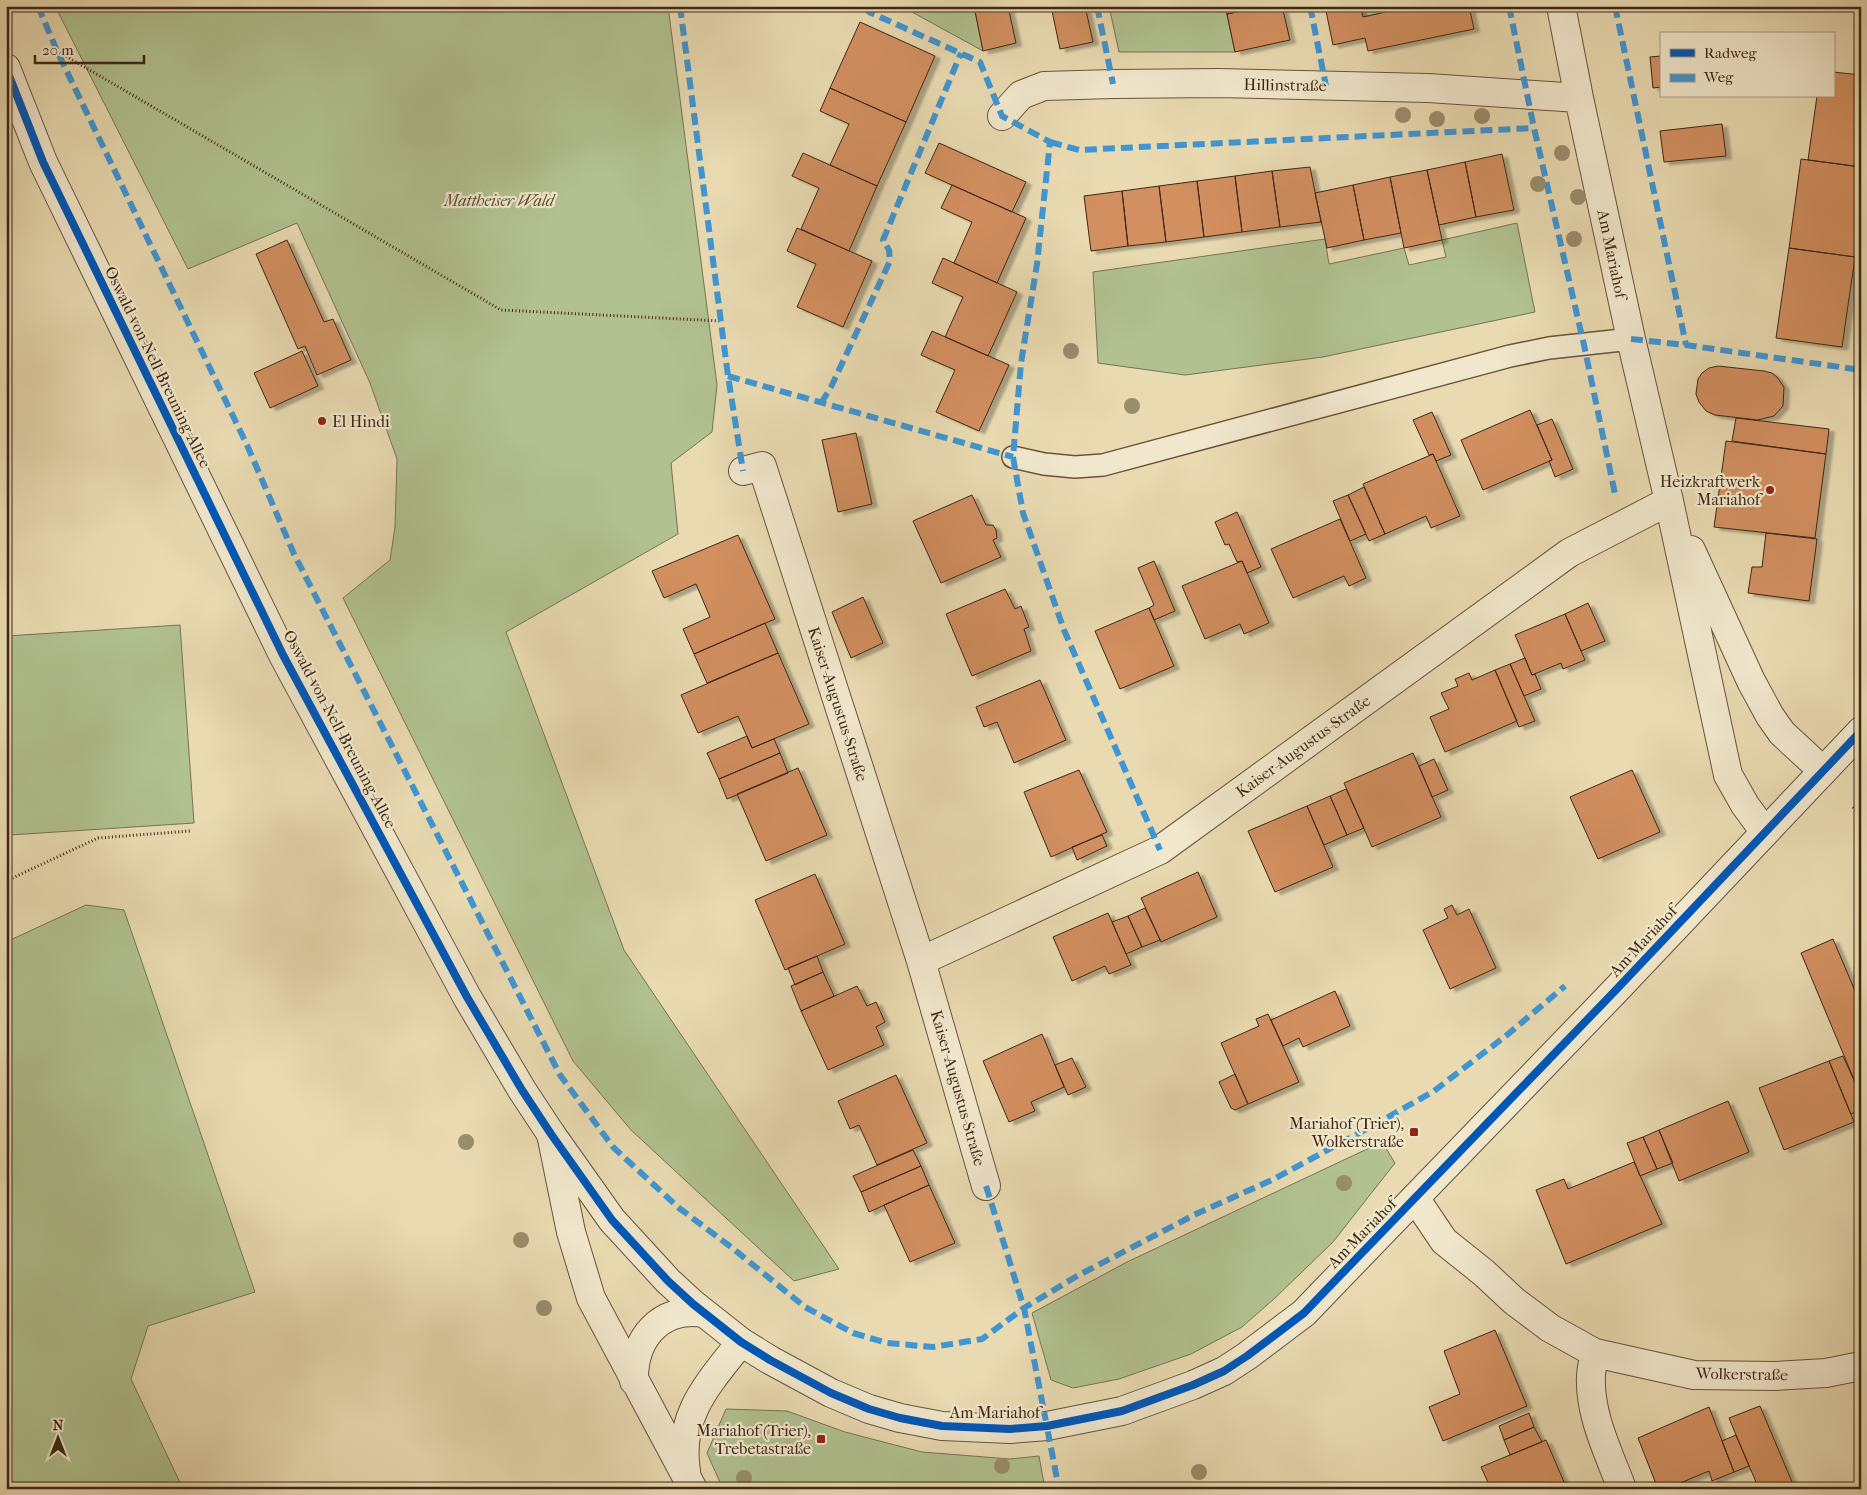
<svg xmlns="http://www.w3.org/2000/svg" width="1867" height="1495" font-family="'IM FELL French Canon',serif">
<defs>
<filter id="shadow"><feDropShadow dx="5.5" dy="3" stdDeviation="1" flood-color="#0004"/></filter>
</defs>
<rect width="100%" height="100%" fill="#e9dab1"/>
<filter id="stains"><feTurbulence type="fractalNoise" baseFrequency=".004" numOctaves="4"/><feColorMatrix values="0 0 0 0 .2 0 0 0 0 .09 0 0 0 0 .02 0 0 0 .5 -.17"/></filter>
<radialGradient id="worn" r=".72"><stop offset=".6" stop-color="#630" stop-opacity="0"/><stop offset="1" stop-color="#630" stop-opacity=".3"/></radialGradient>
<path fill="#b1c190" stroke="#777452" d="M55,6H668L717,385L712,432L671,463L678,534L506,632L624,950L839,1269L794,1281L631,1130L573,1061L343,598L390,560L395,527L397,459L370,383L297,223L188,269Z
M901,6H974L983,51Z
M1109,6H1225L1235,52H1119Z
M1360,6H1413L1363,17Z
M1517,223L1535,312L1323,357L1185,375L1098,363L1093,272L1325,239L1329,264L1404,248L1409,265L1446,257L1442,240Z
M180,625L194,823L10,835L12,870H6V636Z
M86,905L124,910L255,1292L148,1326L131,1379L183,1489H6V942Z
M1382,1142L1395,1163L1333,1242L1275,1298L1242,1327L1191,1354L1119,1379L1073,1388L1051,1380L1032,1313L1127,1262Z
M726,1409L787,1411L845,1432L922,1452L1010,1459L1039,1456L1045,1489H723L707,1453Z"/>
<path fill="#d28f61" stroke="#3d2713" filter="url(#shadow)" d="M974,6H1008L1016,43L983,51Z
M1051,6H1085L1093,42L1060,49Z
M1225,6H1266L1227,14Z
M1266,6H1282L1290,40L1235,52L1227,14Z
M1350,6H1360L1363,17L1413,6H1469L1474,29L1368,51L1365,38L1333,45L1326,11Z
M860,22L935,56L906,122L830,88Z
M1661,56V87L1653,88L1650,57Z
M1833,72L1861,75V167L1808,160L1817,96H1833Z
M830,88L906,122L877,186L830,165L849,124L820,111Z
M1722,124L1726,156L1664,162L1660,131Z
M939,143L1026,182L1012,212L925,173Z
M803,153L877,186L849,251L801,229L819,188L792,176Z
M1502,154L1514,210L1476,217L1465,162Z
M1801,159L1861,167V215L1855,257L1789,248Z
M1465,162L1476,217L1439,225L1427,170Z
M1310,167L1321,222L1280,227L1272,171Z
M1427,170L1442,240L1404,248L1390,177Z
M1272,171L1280,227L1242,232L1235,176Z
M1235,176L1242,232L1204,237L1197,181Z
M1390,177L1401,233L1364,240L1353,185Z
M1197,181L1204,237L1166,242L1159,186Z
M952,185L1026,218L997,283L954,263L972,222L941,208Z
M1353,185L1364,240L1327,248L1315,193Z
M1159,186L1166,242L1128,246L1122,191Z
M1122,191L1128,246L1091,251L1084,196Z
M797,228L872,261L843,327L797,307L816,264L787,251Z
M287,240L324,322L333,319L351,360L317,375L305,346L298,349L256,254Z
M1789,248L1855,257L1842,347L1776,338Z
M943,258L1017,292L988,356L945,337L963,297L932,283Z
M932,331L1009,365L979,431L936,412L955,370L921,355Z
M302,351L318,386L270,408L254,373Z
M1718,366L1764,371L1772,373L1777,377L1784,387L1783,406L1774,416L1758,420L1715,415L1706,411L1699,402L1696,394L1698,379L1702,373L1709,368Z
M1530,410L1552,460L1483,490L1461,440Z
M1432,412L1451,455L1436,461L1433,454L1429,455L1413,420Z
M1736,418L1829,429L1826,454L1732,441Z
M1552,419L1573,469L1555,477L1549,461L1552,460L1537,425Z
M856,433L872,504L838,512L822,440Z
M1726,441L1826,454L1815,538L1714,527Z
M1433,454L1460,516L1431,528L1426,516L1385,534L1363,484Z
M1364,487L1385,534L1369,541L1348,495Z
M972,495L986,525H993L996,530L997,538L993,540L1001,557L941,583L913,521Z
M1348,495L1366,534L1350,541L1333,501Z
M1237,512L1261,567L1247,573L1242,561L1237,562L1229,544L1225,545L1215,522Z
M1340,519L1366,578L1349,586L1344,576L1293,598L1271,549Z
M1766,533L1817,539L1809,601L1748,593L1752,567H1762Z
M738,535L775,619L694,654L683,629L710,617L696,584L664,598L652,571Z
M1154,561L1175,611L1154,620L1149,608L1154,605L1138,568Z
M1242,561L1269,623L1244,634L1240,624L1205,639L1182,586Z
M1005,589L1015,609L1021,606L1029,627L1024,629L1031,651L972,676L946,614Z
M863,597L883,643L851,658L832,612Z
M1588,603L1605,641L1581,651L1565,614Z
M1149,608L1174,666L1120,689L1095,631Z
M1565,614L1585,660L1563,669L1561,663L1532,675L1515,635Z
M765,623L778,653L707,683L694,654Z
M778,653L809,724L752,748L738,716L698,733L681,695Z
M1525,658L1532,675L1535,674L1541,689L1524,696L1510,664Z
M1510,664L1535,721L1519,727L1495,670Z
M1495,670L1517,721L1445,752L1430,717L1449,709L1441,693L1458,686L1455,679L1469,673L1472,680Z
M1040,680L1066,740L1014,763L997,722L984,727L976,707Z
M747,736L752,748L774,739L780,753L719,779L707,753Z
M780,753L788,773L727,799L719,779Z
M1413,753L1441,817L1372,847L1344,783Z
M1434,759L1448,790L1432,797L1419,766Z
M798,768L827,835L766,861L737,794Z
M1079,770L1107,832L1051,857L1024,792Z
M1632,770L1660,832L1598,859L1570,797Z
M1346,789L1364,828L1347,835L1330,796Z
M1330,796L1347,835L1324,845L1307,806Z
M1307,806L1333,867L1275,892L1248,831Z
M1102,835L1107,846L1077,860L1072,847Z
M1198,872L1217,917L1161,942L1141,898Z
M815,874L845,944L785,970L755,900Z
M1452,905L1457,915L1469,909L1496,968L1450,989L1423,930L1448,918L1444,909Z
M1145,908L1160,940L1142,947L1128,916Z
M1108,913L1131,965L1109,974L1105,966L1072,981L1053,937Z
M1128,916L1142,947L1126,954L1112,922Z
M1833,939L1861,1005V1088L1858,1089L1801,953Z
M817,956L823,972L795,985L788,968Z
M823,972L834,996L801,1011L791,986Z
M857,986L867,1006L876,1002L885,1022L876,1027L884,1045L828,1070L801,1011Z
M1335,991L1350,1026L1303,1047L1299,1038L1283,1046L1271,1020Z
M1268,1014L1299,1082L1248,1104L1221,1043L1259,1026L1256,1019Z
M1042,1034L1064,1087L1031,1102L1035,1111L1009,1122L983,1061Z
M1843,1056L1861,1096V1109L1851,1114L1829,1061Z
M1072,1058L1086,1087L1068,1095L1055,1065Z
M1829,1061L1854,1122L1784,1150L1759,1088Z
M1235,1074L1248,1104L1235,1110L1231,1108L1219,1082Z
M896,1075L927,1143L877,1165L859,1125L850,1129L838,1101Z
M1728,1101L1749,1152L1679,1181L1659,1130Z
M1659,1130L1673,1163L1657,1169L1643,1137Z
M1643,1137L1657,1169L1640,1176L1627,1143Z
M913,1150L921,1166L861,1192L853,1176Z
M1634,1162L1662,1224L1566,1264L1536,1190L1564,1179L1568,1189Z
M921,1166L929,1185L869,1212L861,1192Z
M929,1185L955,1243L910,1262L884,1205Z
M1495,1330L1527,1406L1443,1441L1429,1407L1460,1394L1444,1351Z
M1760,1406L1795,1489H1759L1736,1435L1729,1418Z
M1709,1407L1734,1472L1712,1481L1709,1471L1666,1489H1658L1638,1438Z
M1529,1413L1534,1427L1504,1440L1499,1426Z
M1534,1427L1542,1442L1510,1455L1504,1440Z
M1736,1435L1749,1466L1734,1472L1722,1441Z
M1546,1440L1567,1489H1491L1481,1467Z"/>
<g fill="none" stroke-linecap="round" stroke-linejoin="round">
<defs>
<path id="service" d="M1013,457L1044,464L1075,467L1103,465L1510,356L1549,348L1631,339"/>
<path id="minor" d="M1561,6L1579,98L1631,339L1669,501L1728,775L1745,805L1764,831
M1002,116L1021,95L1044,86L1113,84L1218,83L1428,88L1579,98
M743,471L762,466L921,961L986,1186
M1691,550L1751,681L1770,716L1782,733L1823,771
M921,961L1160,850L1569,553L1669,501
M551,1134L571,1232L591,1298L693,1489
M1415,1198L1444,1241L1484,1273L1514,1301L1550,1328L1595,1353L1694,1375L1775,1376L1826,1373L1861,1366
M1595,1353C1594,1360 1591,1368 1591,1376C1589,1415 1609,1453 1622,1489
M634,1381C633,1339 660,1306 704,1313
M686,1471C677,1415 709,1383 741,1342"/>
<path id="tertiary" d="M6,68L43,162L283,655L467,997L522,1090L551,1134L612,1220L668,1281L693,1304L741,1342L770,1360L831,1393L869,1409L900,1418L942,1426L1010,1429L1047,1426L1122,1411L1193,1385L1224,1371L1247,1356L1304,1313L1328,1288L1613,993L1861,731"/>
</defs>
<use href="#service" stroke="#68543a" stroke-width="24"/>
<use href="#minor" stroke="#68543a" stroke-width="30"/>
<use href="#tertiary" stroke="#68543a" stroke-width="30"/>
<path stroke="#3d2713" stroke-width="3" stroke-dasharray="1 2.5" stroke-linecap="butt" d="M57,51L501,310L721,321
M1853,807L1861,818
M6,881L98,838L190,831"/>
<use href="#service" stroke="#f1e7cc" stroke-width="21"/>
<use href="#minor" stroke="#f1e7cc" stroke-width="28"/>
<use href="#tertiary" stroke="#f1e7cc" stroke-width="28"/>
<path stroke="#3f96d3" stroke-width="6" stroke-dasharray="12 6" stroke-linecap="butt" d="M38,6L57,51L247,445L294,554L560,1075L613,1147L679,1208L731,1247L805,1307L853,1333L887,1343L933,1347L982,1339L1024,1308L1077,1276L1196,1214L1274,1179L1383,1120L1434,1091L1507,1035L1565,986
M680,6L728,376L743,471
M869,6V12L980,62L1002,116L1050,142L1037,264L1021,363L1013,457L1023,513L1064,630L1160,850
M1097,6L1113,84
M1310,6L1326,86
M1509,6L1534,128L1584,345L1615,494
M1615,6L1686,345
M1050,142L1079,150L1534,128
M1631,339L1686,345L1861,370
M728,376L1013,457
M821,403L831,387L890,261L889,250L883,240L961,53
M986,1186L1024,1308L1059,1489"/>
<defs>
<path id="cycleway" d="M6,68L43,162L283,655L467,997L522,1090L551,1134L612,1220L668,1281L693,1304L741,1342L770,1360L831,1393L869,1409L900,1418L942,1426L1010,1429L1047,1426L1122,1411L1193,1385L1224,1371L1247,1356L1304,1313L1328,1288L1613,993L1861,731"/>
</defs>
<use href="#cycleway" stroke="#f1e7cc" stroke-width="11"/>
<use href="#cycleway" stroke="#0057b8" stroke-width="8"/>
</g>
<g fill="#9a8d6b">
<circle cx="1403" cy="115" r="8"/>
<circle cx="1482" cy="116" r="8"/>
<circle cx="1437" cy="119" r="8"/>
<circle cx="1562" cy="153" r="8"/>
<circle cx="1538" cy="184" r="8"/>
<circle cx="1578" cy="197" r="8"/>
<circle cx="1574" cy="239" r="8"/>
<circle cx="1071" cy="351" r="8"/>
<circle cx="1132" cy="406" r="8"/>
<circle cx="466" cy="1142" r="8"/>
<circle cx="1344" cy="1183" r="8"/>
<circle cx="521" cy="1240" r="8"/>
<circle cx="544" cy="1308" r="8"/>
<circle cx="1002" cy="1466" r="8"/>
<circle cx="1199" cy="1472" r="8"/>
<circle cx="744" cy="1478" r="8"/>
</g>
<g fill="#8f2418" stroke="#f1e7cc" stroke-width="2">
<circle cx="322" cy="421" r="5"/>
<circle cx="1770" cy="490" r="5"/>
<rect x="1409" y="1127" width="10" height="10" rx="2.5"/>
<rect x="816" y="1434" width="10" height="10" rx="2.5"/>
</g>
<g text-anchor="middle" dominant-baseline="central" stroke-width="4.5" stroke-linejoin="round" paint-order="stroke">
<g font-size="16" fill="#3d2713" stroke="#f1e7cc">
<text transform="translate(1285 85) rotate(1)">Hillinstraße</text>
<text transform="translate(1612 254) rotate(78)">Am Mariahof</text>
<text transform="translate(158 367) rotate(64)">Oswald-von-Nell-Breuning-Allee</text>
<text transform="translate(838 704) rotate(72)">Kaiser-Augustus-Straße</text>
<text transform="translate(340 729) rotate(62)">Oswald-von-Nell-Breuning-Allee</text>
<text transform="translate(1303 746) rotate(-36)">Kaiser-Augustus-Straße</text>
<text transform="translate(1643 941) rotate(-47)">Am Mariahof</text>
<text transform="translate(958 1088) rotate(74)">Kaiser-Augustus-Straße</text>
<text transform="translate(1362 1233) rotate(-46)">Am Mariahof</text>
<text transform="translate(1742 1374) rotate(1)">Wolkerstraße</text>
<text x="995" y="1412">Am Mariahof</text>
</g>
<g font-size="16" font-style="italic" fill="#5a4e32" stroke="#f1e7cc">
<text x="499" y="200">Mattheiser Wald</text>
</g>
<g font-size="16" fill="#3d2713" stroke="#f1e7cc" text-anchor="end">
<text x="332" y="421" text-anchor="start">El Hindi</text>
<text x="1760" y="481">Heizkraftwerk<tspan x="1760" dy="18">Mariahof</tspan></text>
<text x="1404" y="1123">Mariahof (Trier),<tspan x="1404" dy="18">Wolkerstraße</tspan></text>
<text x="811" y="1430">Mariahof (Trier),<tspan x="811" dy="18">Trebetastraße</tspan></text>
</g>
</g>
<rect width="1867" height="1495" fill="none" stroke="#e9dab1" stroke-width="25"/>
<rect x="8" y="8" width="1852" height="1480" fill="none" stroke="#3d2713" stroke-width="2.5"/>
<rect x="12" y="12" width="1842" height="1470" fill="none" stroke="#3d2713"/>
<rect x="1660" y="32" width="175" height="65" fill="#f1e7cc" stroke="#a99a82"/>
<rect x="1670" y="49" width="25" height="8" fill="#0057b8" stroke="#a99a82"/>
<text x="1704" y="58" font-size="15" fill="#3d2713">Radweg</text>
<rect x="1670" y="74" width="25" height="8" fill="#3f96d3" stroke="#a99a82"/>
<text x="1704" y="82" font-size="15" fill="#3d2713">Weg</text>
<g transform="translate(58 1438)" stroke="#f1e7cc" stroke-width="4" paint-order="stroke">
<path d="M0-4L9 19L0 12L-9 19Z" fill="#3d2713"/>
<text y="-8" font-size="14" font-weight="bold" text-anchor="middle" fill="#3d2713">N</text>
</g>
<path d="M35 55v8h109v-8" fill="none" stroke="#3d2713" stroke-width="2.5"/>
<text x="42" y="55" font-size="15" fill="#3d2713" stroke="#f1e7cc" stroke-width="4" paint-order="stroke">20 m</text>
<rect width="100%" height="100%" filter="url(#stains)"/>
<rect width="100%" height="100%" fill="url(#worn)"/>
</svg>
